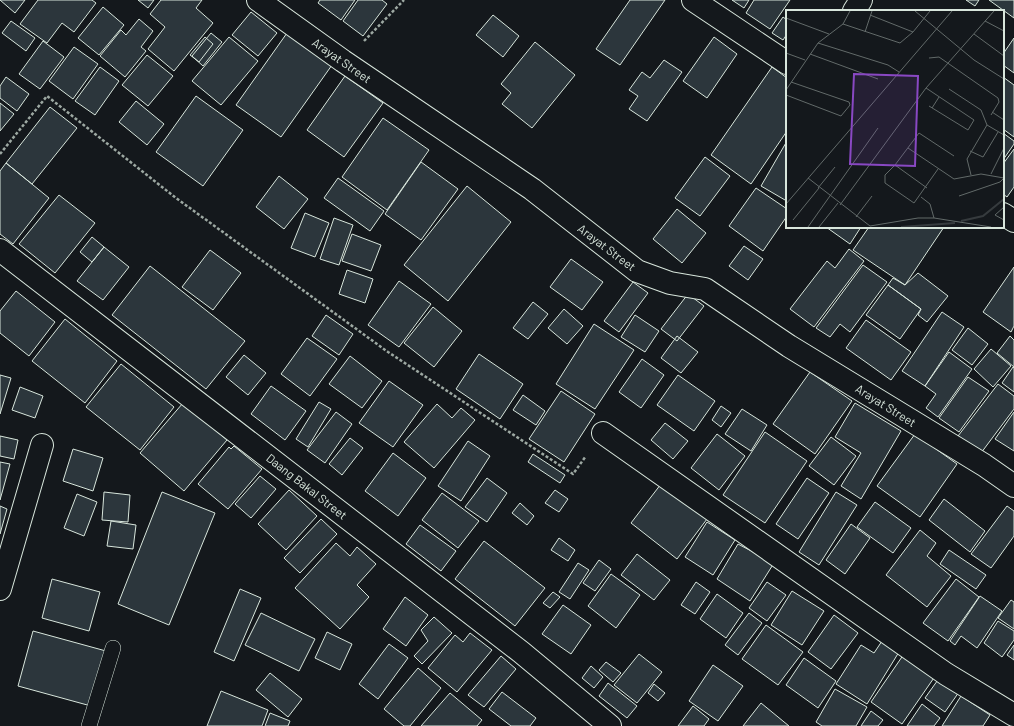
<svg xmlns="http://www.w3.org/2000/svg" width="1014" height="726" font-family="Barlow,sans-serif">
<rect width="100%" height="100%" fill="#14181c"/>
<path fill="#2c363c" stroke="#d8e6dc" d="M0,0H25L15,13Z
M38,0H92L96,3L74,32L62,23L47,43L20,24Z
M138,0H154L148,8Z
M161,0H202L196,8L213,23L174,71L148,49L165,27L150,14Z
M320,0H355L341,20L318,3Z
M358,0H382L387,4L363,36L343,21Z
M630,0H665L620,65L596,49Z
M732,0H749L744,8Z
M754,0H790L770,29L746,13Z
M966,0H979L975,6Z
M989,0H1014V18Z
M103,7L124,25L99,55L78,38Z
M251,12L277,33L258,56L232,35Z
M493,15L519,36L503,57L476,35Z
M783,17L787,20V34L783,40L772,33Z
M139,19L153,31L141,47L146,51L125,77L100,56L121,30L126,35Z
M11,21L35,38L26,51L2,33Z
M211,33L222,42L203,66L192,56Z
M287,33L332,65L281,137L236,105Z
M205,37L213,44L199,62L190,55Z
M229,37L258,61L221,105L192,81Z
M714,37L737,54L707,98L683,81Z
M1014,38V73L1003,65V54Z
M43,41L64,57L40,89L19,74Z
M535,42L575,75L532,128L502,104L511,93L501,84Z
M74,47L98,64L73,99L49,81Z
M147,55L173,76L148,106L122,85Z
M664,60L682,72L647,121L629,109L638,96L629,90L642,72L650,78Z
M100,67L119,81L95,115L75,101Z
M772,67L787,78V131L751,184L711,155Z
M345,76L383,103L344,157L307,130Z
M6,77L29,94L17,111L0,98V86Z
M1003,77L1014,85V137L1003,129Z
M196,96L243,130L203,186L156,152Z
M136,101L164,124L147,145L119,122Z
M0,103L14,114L0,131Z
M50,107L77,128L32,184L6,163Z
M383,118L429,150L387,210L342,177Z
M1003,133L1014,141V144L1003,160Z
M787,141V196L785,200L761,186Z
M1014,149V187L1007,197L1003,194V164Z
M705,157L730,176L700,216L675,198Z
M421,162L458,189L421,240L385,214Z
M6,163L49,198L13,244L0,234V171Z
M279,176L308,199L284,229L256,207Z
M338,178L384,211L370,231L324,198Z
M467,186L511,222L448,301L404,265Z
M756,188L787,209V216L763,251L729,226Z
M59,195L95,223L55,273L19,244Z
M677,209L706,233L682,263L653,239Z
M305,213L329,223L315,257L291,248Z
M334,218L353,225L339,265L320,259Z
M826,227H861L850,244Z
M869,227H944L905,285L853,250Z
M352,234L381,245L371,271L342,261Z
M92,237L104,247L92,262L80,252Z
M744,246L763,259L748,280L729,266Z
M104,247L129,267L103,300L77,281Z
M849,249L864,261L814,327L790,309L827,261L835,268Z
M210,250L241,273L213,310L182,287Z
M571,259L603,282L582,310L550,287Z
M863,265L887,282L850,332L840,324L830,337L816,328Z
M150,266L245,341L206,389L112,315Z
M1014,267V326L1011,332L983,312Z
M347,270L373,279L365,303L339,294Z
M918,273L948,296L927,322L918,315L921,309L888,285L893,278L905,285Z
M399,281L431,304L399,347L368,325Z
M633,282L648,293L619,332L604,321Z
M888,285L921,309L900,339L866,315Z
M16,291L55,322L29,356L0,333V311Z
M688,294L704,306L677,341L661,329Z
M533,302L548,314L528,339L513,328Z
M433,307L462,331L434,367L404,343Z
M564,309L583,326L567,344L548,328Z
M942,312L964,327L925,386L902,371Z
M326,315L353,334L339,355L312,336Z
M635,315L659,331L645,352L621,337Z
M65,319L117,361L85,403L32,361Z
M866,320L911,352L891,380L846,348Z
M594,324L634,350L595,409L556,384Z
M968,328L988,344L972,365L952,350Z
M677,336L698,352L681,373L661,358Z
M1010,336L1014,340V367L997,353Z
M307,338L337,359L310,396L281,374Z
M991,349L1011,366L993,387L974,369Z
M949,352L972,369L938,417L926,408L936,394L925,386Z
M479,354L523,384L500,419L456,389Z
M244,355L266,373L248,395L226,377Z
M350,356L382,381L362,408L329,384Z
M642,359L664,375L641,408L619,392Z
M121,364L174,407L140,450L86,407Z
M1013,367L1014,368V392L1002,383Z
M810,372L852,401L815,454L773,424Z
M0,375L11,378L0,414Z
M678,375L715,401L694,431L657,405Z
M968,377L989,391L959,432L939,418Z
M389,381L423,405L393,447L359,423Z
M998,384L1014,396V409L981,453L958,436Z
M271,386L306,411L285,440L251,414Z
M20,387L43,396L35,418L12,410Z
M561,391L595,414L564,462L529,439Z
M523,395L545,411L536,425L513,410Z
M319,402L331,409L308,447L296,439Z
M183,403L227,440L184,491L140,453Z
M855,403L901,431L861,499L841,486L861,453L835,437Z
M437,404L452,418L461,408L475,420L434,468L404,442Z
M721,406L731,413L721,427L712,420Z
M742,409L767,425L751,451L725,434Z
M336,412L352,424L325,463L307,450Z
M1014,412V451L995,439Z
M665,423L688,441L673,459L651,440Z
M765,432L807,461L765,523L723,495Z
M717,434L745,456L719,490L691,468Z
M915,434L957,464L920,517L877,486Z
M0,436L18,440L14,459L0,456Z
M831,437L856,456L834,485L809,466Z
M350,438L363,448L342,475L329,464Z
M468,441L490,456L461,501L438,486Z
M234,446L262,469L228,509L198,484L229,447L231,449Z
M73,449L103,458L93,491L63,481Z
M393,453L426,478L398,516L365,491Z
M533,454L565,475L560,483L528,462Z
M0,462L10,464L0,500Z
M260,476L276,489L251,518L235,504Z
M487,478L507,493L487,522L465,507Z
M807,478L829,493L798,539L776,524Z
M661,484L707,519L677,559L631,523Z
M289,490L317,516L286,550L258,524Z
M555,490L568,499L559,512L545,503Z
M104,492L130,495L128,522L102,520Z
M162,492L215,513L169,625L118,604Z
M836,492L857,505L819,565L799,552Z
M442,493L479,521L458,548L422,520Z
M77,494L97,502L84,536L64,528Z
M944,499L985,531L970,552L929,520Z
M875,502L911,528L893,553L857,527Z
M520,503L534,516L527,525L512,513Z
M0,506L7,509L0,534Z
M1007,506L1014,511V536L991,568L971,554Z
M321,519L337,534L300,573L284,558Z
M111,521L136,525L133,549L107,546Z
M707,522L735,540L713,575L685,557Z
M851,524L870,538L845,574L826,560Z
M420,525L456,551L441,571L406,544Z
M920,530L936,543L927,556L951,576L927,607L886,575Z
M559,538L575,550L568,561L551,550Z
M484,541L545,588L515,626L455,579Z
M336,543L350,556L357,547L376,564L357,585L369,597L340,629L295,588Z
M738,544L774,563L750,601L717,579Z
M949,550L986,575L976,589L940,564Z
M637,554L670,580L654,600L621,575Z
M599,560L611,569L595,591L583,583Z
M578,563L589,570L570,599L559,592Z
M611,574L640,595L616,628L588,606Z
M52,579L100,592L89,631L42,618Z
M956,579L979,597L948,641L923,623Z
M696,582L710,592L695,614L681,605Z
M767,582L786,595L767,621L749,608Z
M240,589L261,598L234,661L214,652Z
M792,591L824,611L802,645L771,625Z
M553,592L560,597L550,608L543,603Z
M717,594L743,613L726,638L700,619Z
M980,596L1002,611L977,648L961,636L955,645L950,641Z
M405,597L428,615L406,646L383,629Z
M1011,600L1014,602V629L998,618Z
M563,605L591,625L571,654L542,634Z
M261,613L315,639L299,671L245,645Z
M749,613L762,623L738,655L725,645Z
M834,615L858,633L831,669L808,652Z
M434,617L452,633L422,664L414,656L428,641L421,630Z
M998,621L1014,631V640L1002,657L984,643Z
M766,625L803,652L778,685L742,659Z
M33,631L106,651L91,706L18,686Z
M327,632L352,644L340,670L315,658Z
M470,633L492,650L457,692L428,668L455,635L463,642Z
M882,641L899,652L867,704L836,684L861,645L874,653Z
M389,644L408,658L378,699L359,684Z
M1014,645V660L1007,655Z
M906,651L938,672L902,724L871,702Z
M639,654L662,672L637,703L614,685Z
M501,656L516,669L484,707L468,695Z
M804,658L836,681L818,708L786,685Z
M606,662L621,673L613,682L599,670Z
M713,665L743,686L718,721L689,701Z
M591,666L603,677L594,688L582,678Z
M418,668L441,688L410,726H404L384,709Z
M270,673L302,699L288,717L256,690Z
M940,677L959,692L945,712L925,698Z
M608,683L637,706L627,718L599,696Z
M654,684L665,693L658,701L648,693Z
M835,689L867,707L856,726H822L816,722Z
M221,691L268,710L262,726H207Z
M502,692L536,718L530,726H511L489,709Z
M450,693L482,720L477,726H421Z
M961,696L990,715L983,726H942Z
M761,703L789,726H743Z
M922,704L940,718L934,726H907Z
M693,706L709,719L704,726H678Z
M871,711L883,720L878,726H861Z
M270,713L290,721L288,726H265Z"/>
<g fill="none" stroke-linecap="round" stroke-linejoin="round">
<defs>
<path id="lane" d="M89,726L113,648"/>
<path id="street" d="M258,0L343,61L532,189L637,271L670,283L705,289L789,346L984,465L1014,486
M693,0L787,63
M854,11L861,0
M1003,214L1014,221
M603,433L946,674L1014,715
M0,589L42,445"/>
<path id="secondary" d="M0,250L521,652L610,726"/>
</defs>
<use href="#lane" stroke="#d8e6dc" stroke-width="16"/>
<use href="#street" stroke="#d8e6dc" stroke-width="24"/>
<use href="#secondary" stroke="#d8e6dc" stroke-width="24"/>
<path stroke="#9da8a2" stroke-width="2.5" stroke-dasharray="3 2" stroke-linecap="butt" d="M364,41L404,0
M0,154L47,96L176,198L388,352L573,474L586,456"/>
<use href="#lane" stroke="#14181c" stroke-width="15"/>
<use href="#street" stroke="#14181c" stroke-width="22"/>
<use href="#secondary" stroke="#14181c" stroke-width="22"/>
</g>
<g text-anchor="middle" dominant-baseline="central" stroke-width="3" stroke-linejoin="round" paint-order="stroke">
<g font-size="12" fill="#d8e6dc" stroke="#14181c">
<text transform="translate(342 60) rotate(35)">Arayat Street</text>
<text transform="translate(607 247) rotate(37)">Arayat Street</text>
<text transform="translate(886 405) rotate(32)">Arayat Street</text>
<text transform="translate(307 486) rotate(38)">Daang Bakal Street</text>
</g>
</g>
<g transform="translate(786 10)">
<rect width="218" height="218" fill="#14181c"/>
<path fill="none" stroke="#363b3e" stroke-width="2" d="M175,211L197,206L218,189M115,217L169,213"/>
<path fill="none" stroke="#626a69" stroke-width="1" d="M129,1L188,50L218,69M84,5L127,22M0,8L43,24M199,11L218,21M57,14L114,33L127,22L144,1M79,22L86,1M188,24L218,46M32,33L102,55L113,62M0,43L19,50M24,44L92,69M143,48L153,47L212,88L213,92L205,105M140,78L188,110L182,120L143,96M163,79L195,100L201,115M0,80L32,33L57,14L64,1M0,85L55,106L64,95L63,92L5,72M146,98L153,87M206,102L218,110M201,115L218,125M122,138L168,169L195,164L218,168M184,141L197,147L212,122M109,155L99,165V173L128,193L152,159M205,164L218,138M185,165L181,149L201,115M22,168L84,216L132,208H148L205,217M32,178L49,157M141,178L109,155L133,123L168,146M173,186L214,172L218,168M135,187L144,194L148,208M0,194L166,1M54,195L140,78L208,1M218,197L209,205L218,210M70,207L86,186M7,210L33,178M22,217L92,118M33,217L52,193"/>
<path fill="#8948c3" fill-opacity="0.15" stroke="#8948c3" stroke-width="2" d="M68,64L132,66L129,156L64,154Z"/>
<rect width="218" height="218" fill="none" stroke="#d8e6dc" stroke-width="2"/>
</g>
</svg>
